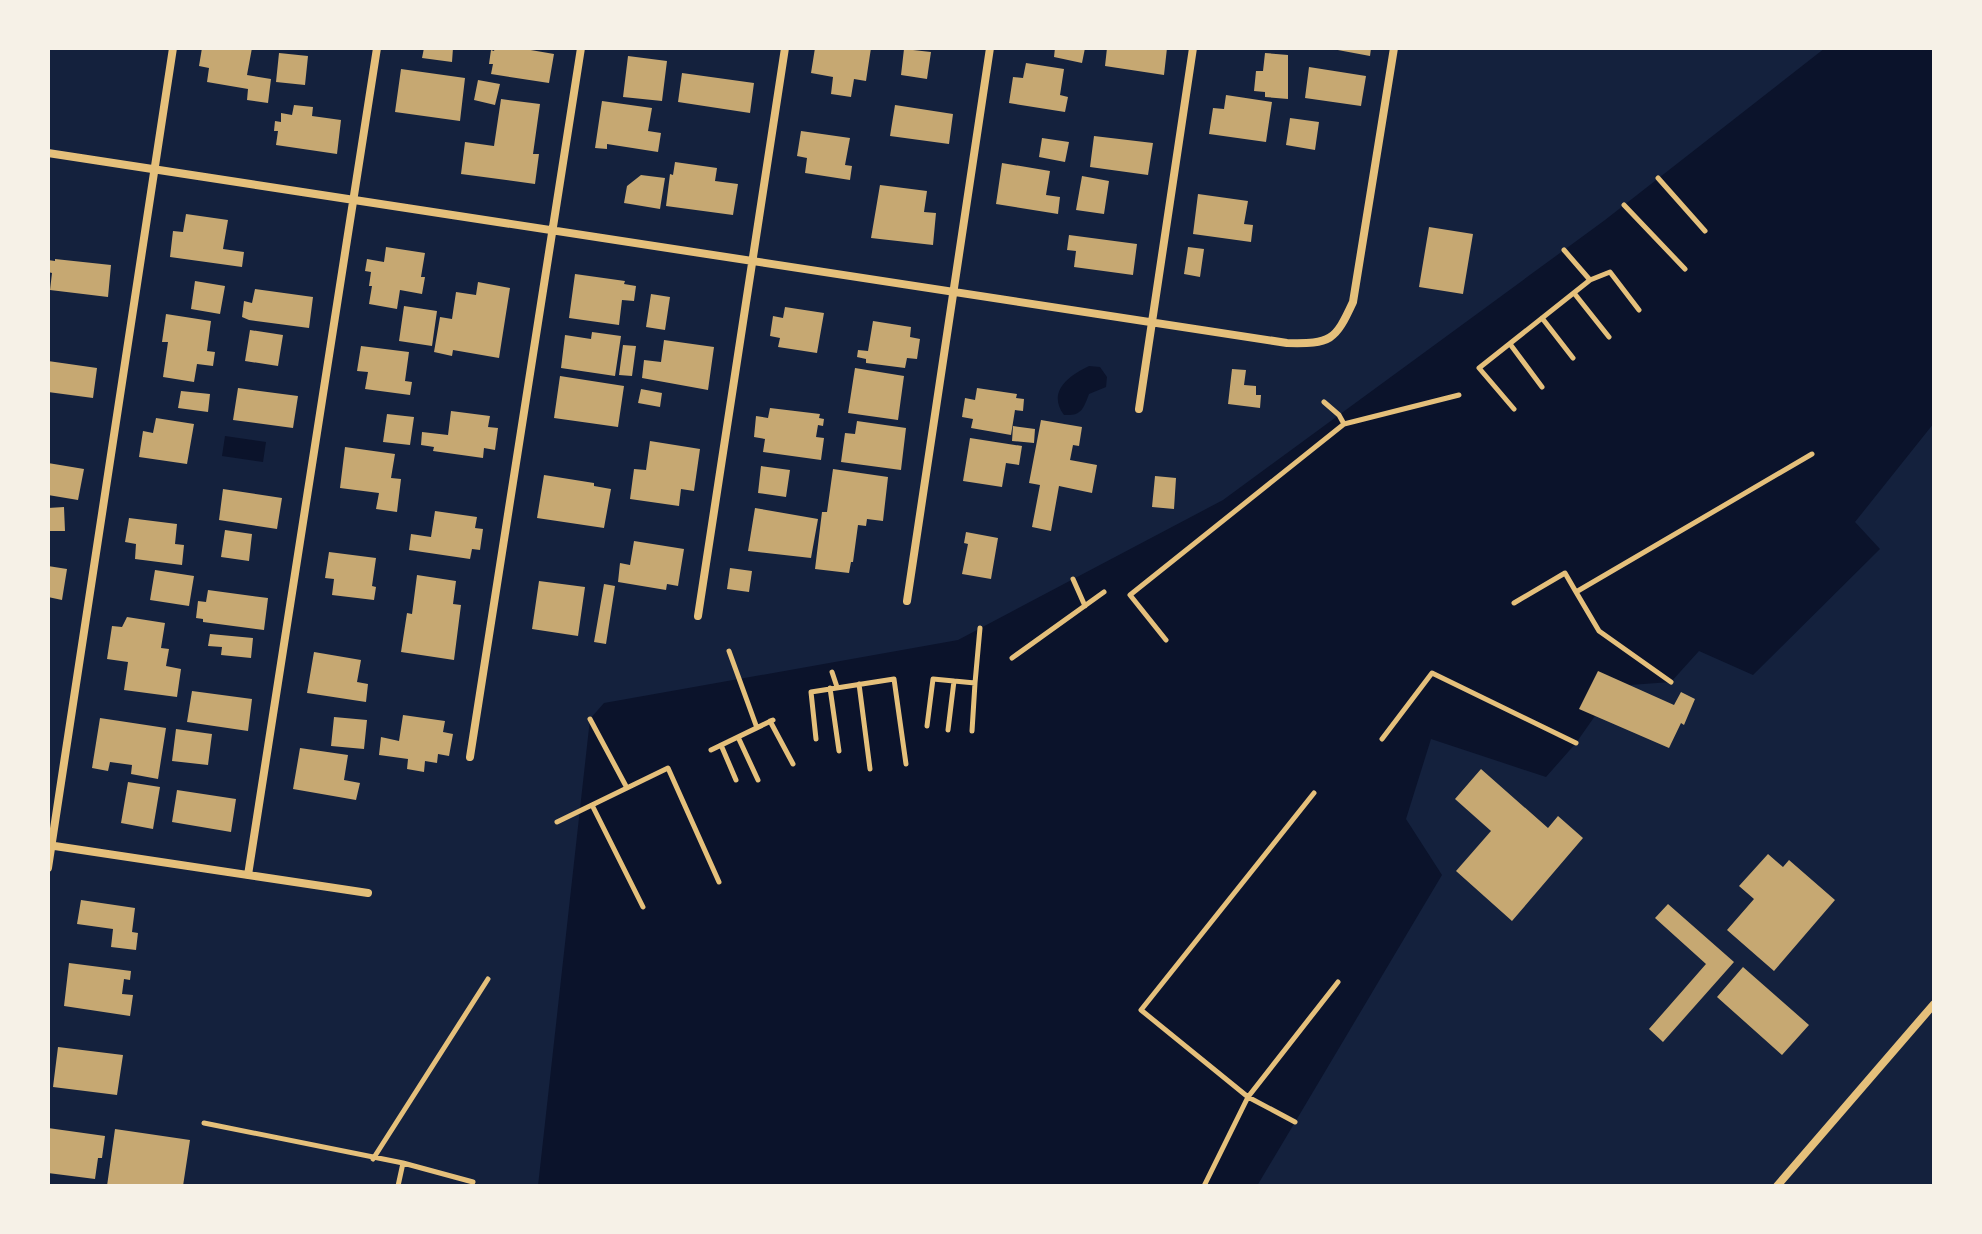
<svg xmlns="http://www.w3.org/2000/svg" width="1982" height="1234" font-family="'DM Sans',sans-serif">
<rect width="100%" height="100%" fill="#14213d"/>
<path fill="#0b132b" d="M1825,48H1934V423L1855,522L1880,549L1753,675L1699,651L1671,682L1616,686L1576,743L1546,777L1431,739L1406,819L1442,875L1257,1186H538L590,719L604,703L958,640L1223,500L1605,220Z
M1089,366L1100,367L1107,377L1106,387L1089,394C1083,410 1081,416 1064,415C1047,392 1068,376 1089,366Z
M225,436L266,442L263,462L222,456Z"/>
<path fill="#c6a872" d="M202,48H252L247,75L271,79L268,103L247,100L248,89L207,82L209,68L199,66Z
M424,48H453L452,62L422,58Z
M495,48H519L554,54L549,83L491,74L493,64H489L491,50L494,51Z
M815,48H871L866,81L854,79L851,97L831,94L833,77L811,73Z
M1055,48H1085L1082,63L1054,57Z
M1107,48H1167L1164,75L1105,66Z
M1327,48H1371L1370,56Z
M904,49L931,52L927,79L901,75Z
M279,53L308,56L305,85L276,82Z
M1265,53L1288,55V99L1265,97V92L1254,91L1256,71H1263Z
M628,56L667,61L662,101L623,97Z
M1026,63L1064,69L1060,95L1068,97L1065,112L1009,103L1013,77L1023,78Z
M1309,67L1366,76L1361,106L1305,98Z
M401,69L465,78L460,121L395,112Z
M682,73L754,83L750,113L678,102Z
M478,80L500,84L495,105L474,100Z
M1226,95L1272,102L1266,142L1209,134L1213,108L1224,109Z
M501,99L540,104L533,154H539L535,184L461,174L465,142L494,146Z
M602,101L652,108L648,131L661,133L658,152L607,144V149L595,148Z
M294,105L313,107L312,116L341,120L337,154L276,145L278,131H274L275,121L281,122V113L292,115Z
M895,105L953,114L949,144L890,136Z
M1290,118L1319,122L1315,150L1286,145Z
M801,131L850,138L845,165L852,166L850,180L805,173L807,158L797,156Z
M1094,136L1153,143L1148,175L1090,167Z
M1042,138L1069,142L1065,162L1039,157Z
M675,162L717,168L715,181L738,184L733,215L666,206L670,174L673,175Z
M1002,163L1050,171L1046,195L1060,197L1058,214L996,204Z
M641,175L665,178L660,209L624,203L627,186Z
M1082,176L1109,181L1104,214L1076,210Z
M880,185L927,191L924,212L936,213L933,245L871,238Z
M1198,194L1248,201L1244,224L1253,225L1251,242L1193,234Z
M186,214L228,220L223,249L244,252L242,267L170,257L173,231L183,232Z
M1429,227L1473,234L1463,294L1419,287Z
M1069,235L1137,244L1133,275L1074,267L1076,251L1067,250Z
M386,247L425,253L421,277H425L422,294L400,290L397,309L369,304L372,286H369L371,272L365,271L367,259L384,262Z
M1188,247L1204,249L1200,277L1184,274Z
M55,259L111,265L108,297L50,290L52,273L48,272V260L55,261Z
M575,274L625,281L624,284L636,286L634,301L622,300L619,325L569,318Z
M195,281L225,286L220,314L191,309Z
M478,282L510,288L499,358L453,350L452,356L434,352L440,317L452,319L456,292L476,295Z
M255,289L313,297L309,328L249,320L242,317L244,301L252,303Z
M651,294L670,297L665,330L646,327Z
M404,306L437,311L432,346L399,341Z
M785,307L824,313L817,353L778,347L780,338L770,336L773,316L783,318Z
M166,314L211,321L207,351L215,352L213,366L197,364L194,382L163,377L168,342H162Z
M873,321L911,327L910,337L920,339L917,359L907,358L905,368L866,363V359L857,357L858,350L868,351Z
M250,330L283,335L278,366L245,361Z
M592,332L621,336L615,376L561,368L565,335L591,339Z
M664,340L714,347L708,390L642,378L644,360L661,362Z
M623,345L636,346L632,376L619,375Z
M361,346L409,352L405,381L412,382L410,395L365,389L368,372L357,371Z
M48,361L97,368L93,398L48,392Z
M855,368L904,376L898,420L848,413Z
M1232,369L1246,370L1244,385L1256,386V395H1261L1260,408L1228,404Z
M560,376L624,386L618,427L554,418Z
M238,388L298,396L293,428L233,420Z
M977,388L1017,394L1016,398L1024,399L1023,411L1015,410L1011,435L971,428L973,419L962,417L965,398L975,400Z
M641,389L662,393L660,407L638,403Z
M181,391L210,394L208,412L178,408Z
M770,408L820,414L819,418L824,419L823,426L818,425L816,437L824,438L821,460L763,452L765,439L754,437L756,416L768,418Z
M451,411L490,416L488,427L498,428L495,450L484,448L483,458L433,451L434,447L421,445L422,432L448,435Z
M387,414L414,417L410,445L383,442Z
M156,418L194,424L187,464L139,457L143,431L153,433Z
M1041,420L1082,427L1079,446L1073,445L1070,460L1097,465L1092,493L1059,486L1051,531L1032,527L1040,485L1029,483Z
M857,421L906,428L901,470L841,462L845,433L855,434Z
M1013,426L1035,429L1034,443L1012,441Z
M970,438L1022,446L1019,465L1006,463L1002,487L963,481Z
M650,441L700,449L694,491L681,489L679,506L630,499L634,469L646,470Z
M345,447L395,454L391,478L401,479L397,512L376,509L379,493L340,488Z
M48,463L84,469L78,500L48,495Z
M761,466L790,470L786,497L758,493Z
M833,469L888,477L883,521L867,519L866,526L858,525L853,562H851L849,573L815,569L822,512H827Z
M544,475L594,483V486L611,489L604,528L537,518Z
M1155,476L1176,478L1174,509L1152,507Z
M223,489L282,498L277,529L219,520Z
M64,507L65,531H48V508Z
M755,508L818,519L811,558L748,551Z
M435,511L477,517L475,528L483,529L480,550L472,549L470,559L409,550L411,534L431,537Z
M129,518L177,524L175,544L184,545L182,565L135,559L136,544L125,542Z
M225,530L252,534L249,561L221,557Z
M966,532L998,538L991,579L962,574L968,544L964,543Z
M634,541L684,549L678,586L667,584L666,590L618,582L620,563L630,565Z
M329,552L376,558L372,586L376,587L374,600L332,595L334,579L325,578Z
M48,566L67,569L62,600L48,597Z
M730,568L752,571L749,592L727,589Z
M155,570L194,576L189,606L150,600Z
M417,575L456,581L453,604L461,605L454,660L401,652L407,613L412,614Z
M539,581L585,587L578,636L532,629Z
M604,584L615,586L606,644L594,642Z
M208,590L268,598L264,630L203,622V619L196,618L198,601L206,602Z
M127,617L165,623L161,648L169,649L166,666L181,669L177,697L124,690L128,662L107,659L112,626L122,627Z
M210,634L253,638L251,658L221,655L222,647L208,646Z
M314,652L361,660L357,682L368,684L366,702L307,693Z
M1598,671L1674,705L1681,692L1695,699L1684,725L1681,723L1669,748L1579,709Z
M192,691L252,699L248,731L187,722Z
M403,715L445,721L443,732L453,734L449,756L438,754L437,763L425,761L424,772L407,769L408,759L379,755L381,737L399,741Z
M334,717L367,720L364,749L331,746Z
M100,718L166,728L158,779L131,774L132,765L110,762L108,771L92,768Z
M176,729L212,734L208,765L172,761Z
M300,748L348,755L344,780L360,783L356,800L293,789Z
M1481,769L1548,828L1558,816L1583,838L1512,921L1456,871L1491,831L1455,799Z
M128,782L160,787L153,829L121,823Z
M177,790L236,799L231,832L172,822Z
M1768,854L1783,867L1789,860L1835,900L1774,971L1727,930L1754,899L1739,886Z
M81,900L135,908L132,932L138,933L136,950L111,947L113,929L77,924Z
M1668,904L1734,962L1663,1042L1649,1029L1706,964L1655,918Z
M69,963L131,971L130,980L124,979L122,994L133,995L130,1016L64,1006Z
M1743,967L1809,1025L1782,1055L1717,997Z
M58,1047L123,1055L117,1095L53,1087Z
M48,1128L105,1136L102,1158H98L95,1179L48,1173Z
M115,1129L190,1140L183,1186H107Z"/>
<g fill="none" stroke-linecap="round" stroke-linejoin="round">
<path stroke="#e5c07b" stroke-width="5" d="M1658,178L1705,231
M1624,205L1685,269
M1564,250L1590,280
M1574,293L1609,337
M1542,318L1573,358
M1510,344L1542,387
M1324,402L1339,415L1344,424L1459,395
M1514,409L1479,368L1590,280L1610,272L1639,310
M1073,579L1085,606
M1576,592L1599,631L1671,682
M1514,603L1565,573L1576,592L1812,454
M1166,640L1130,595L1344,424
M729,651L757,728
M1012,658L1104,592
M832,672L837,687
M859,684L870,769
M830,688L839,751
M590,719L627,788
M770,721L793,764
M927,726L933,679L975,683L980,628
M948,730L954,681
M972,731L975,683
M738,737L758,780
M816,739L811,692L894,679L906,764
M1382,739L1432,673L1576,743
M721,745L736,780
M711,750L773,720
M592,805L643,907
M557,822L668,768L719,882
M1295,1122L1248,1097L1141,1010L1314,793
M204,1123L403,1163L398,1186
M373,1159L488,979
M403,1163L473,1182
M1204,1186L1248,1097L1338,982"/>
<path stroke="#e5c07b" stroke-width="8" d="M48,153L1287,343C1331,344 1335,341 1353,302L1394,48
M1139,409L1193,48
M907,601L990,48
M698,616L785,48
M470,757L581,48
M48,845L368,893
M48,868L173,48
M248,875L377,48
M1777,1186L1934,1004"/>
</g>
<rect width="1982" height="1234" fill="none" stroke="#f6f1e7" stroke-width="100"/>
</svg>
